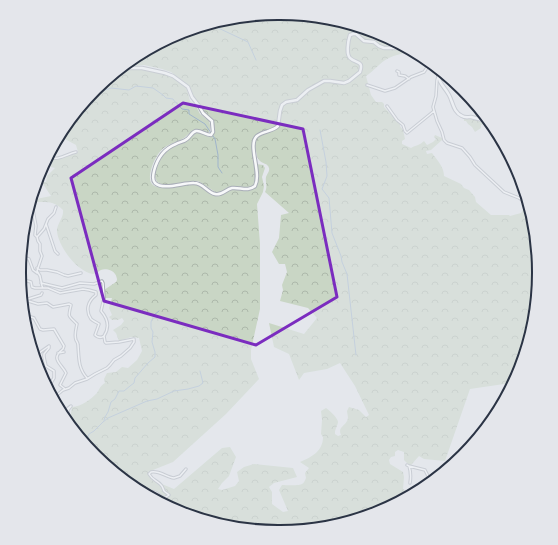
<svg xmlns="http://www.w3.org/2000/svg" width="558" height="545" font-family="'Titillium Web',sans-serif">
<defs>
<pattern id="forest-crowns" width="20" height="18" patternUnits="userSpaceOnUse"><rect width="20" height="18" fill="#c9d6c5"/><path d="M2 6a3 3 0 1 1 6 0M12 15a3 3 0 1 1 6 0" fill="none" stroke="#adb8ab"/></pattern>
</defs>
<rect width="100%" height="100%" fill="#e4e7ec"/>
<path fill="url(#forest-crowns)" d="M279,13L379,33L408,52C401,54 395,55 389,58C380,62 374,71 366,76L371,95L376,102H382L384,104V107L400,124V126L403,130L405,139L402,141V144L411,148C416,145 419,146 424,141L427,145L433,142L436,139L434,137L435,135L442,138V140L431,150L426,151L427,154L432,153C438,161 444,167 444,176L461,184L464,188L469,190L475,197L476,202L491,215H509L510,216L521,213L525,206L538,273L519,372L507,389L504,384L470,389L445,461L424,459L419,456L411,465L408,464L404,460V452L398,450L395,452V456L391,457L389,460L390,464L403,472L404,477L403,489L406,491H410L378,512L279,532L251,526L250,525H246L179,512L95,456L70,418L72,407C82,406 90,400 97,393C100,388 100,386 105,383L104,379L107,373L116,372L122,367L128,368L137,360L142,351L139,338L131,337L119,341L116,333L113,330L121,325L124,321L122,318L118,320H112L109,317L112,315L109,308L112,298H105L104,290L116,282L117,280C117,278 116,275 115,274C113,270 105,268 101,270C98,271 97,274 93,274C77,272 58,246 57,231C57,223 64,218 63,210C54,201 48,202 36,202V199L51,196L41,181L46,182L47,176L55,168L51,167V158C59,160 64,156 71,154C74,153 76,153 78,152L76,145L63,138L96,89L125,70L140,69L168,74L181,83L186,87L188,93L190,101L196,106L200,114L209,121L210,125V130L208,133C204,132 201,130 197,130C191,130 188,135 184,138C178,142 171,143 165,147C158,152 153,162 151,170C149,177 149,186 158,187C161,188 164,187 167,186C170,186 173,188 176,187C182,186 189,182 194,184C203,186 208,194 215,196C222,198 225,190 231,189C235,188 240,190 243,191C262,192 258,176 256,164L263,165L265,168L262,177L264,186L263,192L257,204L260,244V309L251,350V359L259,379L226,414L173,462L148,472L152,480L174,489L222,448L230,447L236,457L229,476L222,483L218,489L222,490L235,486L239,481L237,472L244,467L254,464L293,468L297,477L274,483L269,487L272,492V504L283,512L288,511L279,490L282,485C285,485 300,486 302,484C304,483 305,480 306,478L305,473L309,468L300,462C312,457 323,451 323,437L321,434L322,420L321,411L326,408C329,410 338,418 338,422C338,424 335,430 335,432V434L338,436L341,435C337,426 347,426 348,418C348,416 347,412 347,411L349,407L359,410L366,417L369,415L355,386L340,363L327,369L304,373L299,380L289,354L274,347L269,323L304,334L317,318L308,308L280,301L283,290L282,285L287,272L285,264H279L272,252L279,238L281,215L289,213L265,192C268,186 265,183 266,177C267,174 270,171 269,168C268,163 262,164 259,160C257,158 257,154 256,151H254L257,178L255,185L248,188L232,186L222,192L217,193L198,181H192L179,184H161L157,182L155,177V172L161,158L167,151L172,147L188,140L196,133H201L209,137C217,133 214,126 213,119L205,114L201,107L195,99L188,85L171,72L162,69L144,65L130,66L180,33Z
M477,111L485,122L484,124L481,125V128L475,132L472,127L468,124L466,121H464V118H468L473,119Z"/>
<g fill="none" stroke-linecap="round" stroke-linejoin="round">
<path stroke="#9fb4cc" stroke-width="1" d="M214,26L248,42L256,60
M100,86L103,89L105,90L111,88L129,90L136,86L153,88L163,95L166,98L173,99C175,103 179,105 182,109L189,110V114L205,124L215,139L218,155V167L222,173
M320,130L326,162L327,176L322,189L329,198L332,233L341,256L342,262L347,274L356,355
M104,420L105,417L108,412L111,402L115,399L119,391H124L130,386L134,383L135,378L148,363L155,357V352L152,342L153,332L151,328V322L154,315L159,311
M86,442L89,434L94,431L103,422L108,418L147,401L157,399L174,391L188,389L199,386L203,383L200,371"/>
<defs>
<path id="minor" d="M397,71L399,72V75L405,76L409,79
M438,77L437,80L436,96L433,107L437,121L442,132L444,140L447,143L462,148L470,157L475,165L504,192L519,198L525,202
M367,85L385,91L395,88L411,77L424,72L428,66
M387,106L397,120L403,125L405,131L407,133L434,111
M50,157C58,161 67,154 76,152
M35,194V199L33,210L36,226L35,235L37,237L38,241L40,244V251L42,256L37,271L40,276L42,286L43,288
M46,224L55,251L58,254
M37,237L44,229L48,219L54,213L56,207
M23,257L29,259L33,270L37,273
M37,268L40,270H47L57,272L64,275L68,276L81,273
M20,274L24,280L31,282L32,287L35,288H48L60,293L83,289L89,290L96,292V295C88,301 85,310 91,319C93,321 96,322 99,324L95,335C98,338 101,338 104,336
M41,283L62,288L80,283L94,284L102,281L103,283L104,298L101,311C108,319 110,327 104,336
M25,300L38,304L47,303L53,307L69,304L71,305C68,318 68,315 77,324C76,329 74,335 76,340C77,342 78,343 78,345C79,358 78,368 87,378
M25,300L41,295L42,293
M28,316L34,318L40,329L43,330L54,329L64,346L63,349C50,359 61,363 66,373L60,385L65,389
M58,353L64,352
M41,375V372L39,368L38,355L39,353L49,346
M49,386L54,378V371L46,366L44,357V354L49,348V346
M54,394L57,395L63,390L69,388L75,383L87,379L95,374L107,368L110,365L114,360L121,356L130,348L134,342V339L119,342L106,343L105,342L104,336
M67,409L71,406L68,410V415
M407,465L409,466L425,470L429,478
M409,466C411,472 411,477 410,483
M149,492C156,490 158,495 164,498L166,497L169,495C168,494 166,493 164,491C163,489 163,487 161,485C157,480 153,481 149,474L151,472C159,470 166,477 174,478L180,476L186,469"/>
<path id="tertiary" d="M127,68H142L165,73L173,76L188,87L192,97L199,106L203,113L212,121L213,132L211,135C205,135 201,130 196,131C192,132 190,137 187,139C184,142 179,142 176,144C163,149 157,159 154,171C153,175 152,180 155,183C163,191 185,182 194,183C203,183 207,192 215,194C222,196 226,189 232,188C240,187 248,192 255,186C262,173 247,144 257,136C263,131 272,132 278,126L280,111L282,105L286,102L297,100L308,90L324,81H330L344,83L349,81L360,72C364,60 356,64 350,58C346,54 348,41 350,35L353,34H356L364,41L374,42L379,46L384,48H401
M438,72C438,83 444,86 449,95C453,102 453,112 462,116C465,118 468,117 471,117C475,118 479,119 483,120"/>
</defs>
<use href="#minor" stroke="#a9aeb7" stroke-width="3.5"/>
<use href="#tertiary" stroke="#a9aeb7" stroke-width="4.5"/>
<use href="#minor" stroke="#f7f8fa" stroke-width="1.5"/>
<use href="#tertiary" stroke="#f7f8fa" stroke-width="2.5"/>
</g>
<path d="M0 0H558V545H0ZM183,103L303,129L337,297L256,345L104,301L71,178Z" fill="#e4e7ec" fill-opacity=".55" fill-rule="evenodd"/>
<path fill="none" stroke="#7b2cbf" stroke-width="3" stroke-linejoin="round" d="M183,103L303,129L337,297L256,345L104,301L71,178Z"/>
<path d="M0 0H558V545H0ZM278 20H280A252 252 0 0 1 532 272V273A252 252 0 0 1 280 525H278A252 252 0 0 1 26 273V272A252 252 0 0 1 278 20Z" fill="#e4e6eb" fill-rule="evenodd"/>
<path fill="none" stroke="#2b3445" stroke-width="2" d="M278 20H280A252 252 0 0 1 532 272V273A252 252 0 0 1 280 525H278A252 252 0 0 1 26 273V272A252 252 0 0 1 278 20Z"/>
</svg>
